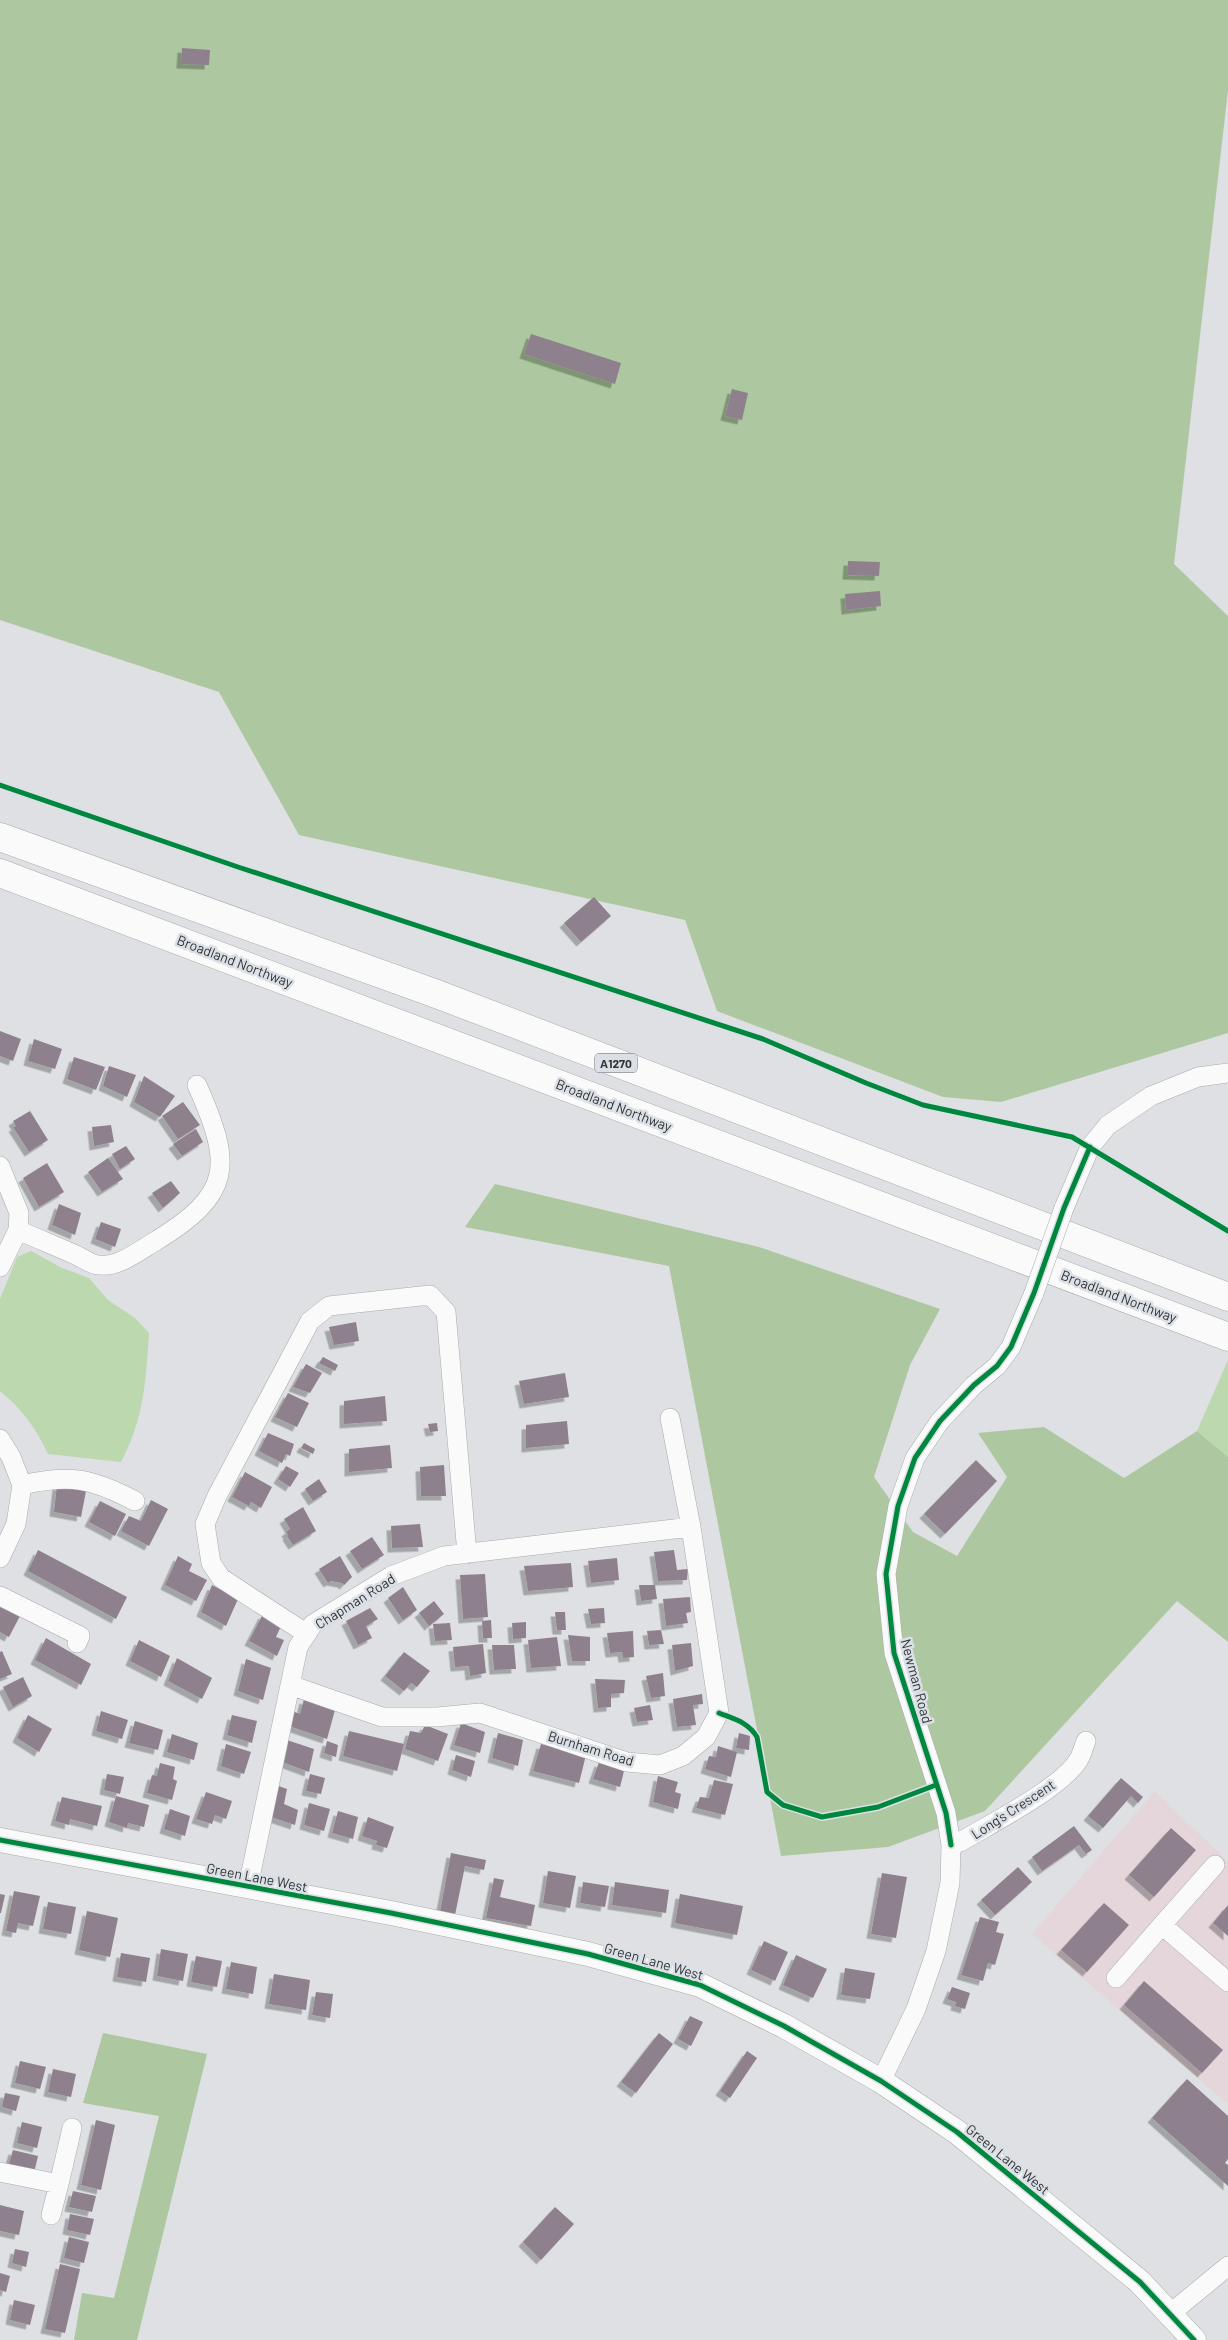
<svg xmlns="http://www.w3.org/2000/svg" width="1228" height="2340" font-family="Barlow,sans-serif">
<defs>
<filter id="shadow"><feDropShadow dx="-4.5" dy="4.5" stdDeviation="0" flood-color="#0004"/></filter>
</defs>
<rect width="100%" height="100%" fill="#dee0e3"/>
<path fill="#e4d6da" d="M1155,1791L1228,1862V2104L1032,1934Z"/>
<path fill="#bcd8af" d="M31,1251L62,1268L89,1278L108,1300L135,1318L149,1333C146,1380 144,1419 121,1462L48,1454C36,1428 22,1409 0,1391V1299L17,1257Z
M1228,1360V1457L1197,1431Z"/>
<path fill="#adc8a0" d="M0,0H1228V90L1174,564L1228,616V1033L1001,1102L943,1097L717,1011L685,920L299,835L219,692L0,620Z
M495,1184L759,1247L940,1309L910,1365L874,1477L913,1532L957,1556L1007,1477L978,1433L1044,1427L1124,1478L1197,1431L1228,1457V1642L1177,1601L985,1811L888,1847L781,1856L669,1266L465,1227Z
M103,2033L207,2054L137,2340H74L82,2293L114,2298L159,2116L83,2103Z"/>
<path fill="#8e818d" filter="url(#shadow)" d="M182,48L210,50L209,65L181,64Z
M531,334L621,363L615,384L524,354Z
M732,389L748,393L742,420L725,416Z
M848,561L880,562L879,576L847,575Z
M880,591L881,606L846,610L845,594Z
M594,897L611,916L581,942L564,923Z
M0,1031L21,1039L13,1061L0,1056Z
M34,1039L62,1049L55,1069L28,1061Z
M74,1057L105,1067L96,1090L67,1079Z
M109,1066L136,1075L127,1097L103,1086Z
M144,1076L175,1096L160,1117L134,1102Z
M183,1102L200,1125L178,1139L162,1116Z
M30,1111L48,1140L29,1152L13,1127L16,1126L13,1121Z
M111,1125L114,1142L94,1146L92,1127Z
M196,1129L203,1142L182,1156L173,1144Z
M126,1146L135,1159L120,1169L112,1154Z
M108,1158L123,1179L102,1192L88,1172Z
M47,1163L64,1192L39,1207L23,1178Z
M171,1181L180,1193L163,1208L152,1193Z
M59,1204L81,1213L75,1235L52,1225Z
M101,1222L121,1229L115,1247L95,1239Z
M356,1322L359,1341L334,1345L329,1327Z
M323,1357L338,1365L335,1371L319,1363Z
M306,1364L322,1373L310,1393L293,1387Z
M565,1373L569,1397L524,1404L519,1381Z
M288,1393L309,1403L297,1427L275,1417Z
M385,1396L387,1421L344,1424V1401Z
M567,1421L569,1444L526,1448V1425Z
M437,1423L438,1431L430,1432L428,1424Z
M268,1433L294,1444L290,1456L286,1454L282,1463L259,1451Z
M304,1443L315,1449L313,1454L301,1448Z
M390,1445L392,1468L349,1472V1449Z
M976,1460L997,1481L945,1534L924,1514Z
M444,1465L446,1496H421L420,1467Z
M286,1466L299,1473L290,1487L278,1479Z
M245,1472L272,1487L261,1508L251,1502L249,1506L232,1497Z
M319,1479L327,1492L313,1501L305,1489Z
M57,1485L86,1491L81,1517L54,1512Z
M151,1500L168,1509L149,1546L121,1531L129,1516L141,1521Z
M100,1501L126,1514L115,1536L89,1522Z
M303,1507L316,1531L293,1545L287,1536L288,1535L286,1532L290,1529L284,1519Z
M420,1524L423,1547L392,1548L391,1526Z
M372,1537L384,1555L362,1569L350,1551Z
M38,1550L127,1597L116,1619L28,1571Z
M674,1550L677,1570L688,1569L687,1580L658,1581L654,1552Z
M178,1556L192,1564L189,1571L207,1580L196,1601L165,1585Z
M340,1556L352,1577L344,1585L342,1583L331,1581L328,1583L319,1569Z
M617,1558L619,1580L591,1583L588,1561Z
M571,1563L573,1587L528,1591L524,1566Z
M485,1574L488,1617L463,1619L460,1575Z
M212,1585L238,1599L226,1626L201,1612Z
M639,1585H655L657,1599L641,1601Z
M403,1587L417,1610L403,1620L388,1598Z
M690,1597L691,1612L686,1613L688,1623L666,1626L663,1599Z
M434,1601L444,1614L429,1626L419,1613Z
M0,1606L20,1616L9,1637L0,1632Z
M370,1608L378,1619L366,1626L372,1638L358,1645L346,1621Z
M604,1608L605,1623L591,1624L588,1609Z
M555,1612H565L566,1630H557Z
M263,1614L282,1624L276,1637L284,1640L277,1656L249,1641Z
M491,1620L492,1638H483L482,1621Z
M526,1622V1638L513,1639L512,1623Z
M450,1623L452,1640L435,1641L433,1624Z
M661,1630L664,1644L649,1645L647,1631Z
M633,1631L634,1657L623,1658L622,1652L610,1653L607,1633Z
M568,1635L590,1637V1661H572Z
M557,1637L561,1666L531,1668L528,1640Z
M46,1638L91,1664L81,1685L35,1660Z
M139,1640L170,1656L161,1677L130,1661Z
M691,1643L693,1666L675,1671L672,1645Z
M483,1644L486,1673L470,1676L469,1666L455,1667L453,1647Z
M492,1645H514L516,1669L494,1670Z
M2,1651L12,1674L0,1679V1652Z
M404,1652L430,1671L417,1687L411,1683L404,1691L385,1676Z
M177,1658L212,1678L202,1699L168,1681Z
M246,1659L271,1668L263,1700L238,1691Z
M663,1673L665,1696L651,1698L646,1676Z
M23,1677L32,1696L13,1707L3,1687Z
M595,1679L625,1680L624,1693L611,1694V1707L598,1708Z
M702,1694L703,1704L693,1705L696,1725L677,1727L673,1699Z
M304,1699L335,1710L327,1739L289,1726L292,1711L300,1714Z
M650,1705L653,1720L637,1722L634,1708Z
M101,1711L128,1720L122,1739L96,1731Z
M28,1715L52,1729L39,1752L17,1738Z
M232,1715L257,1721L252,1743L227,1735Z
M135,1721L163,1730L158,1750L129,1743Z
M461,1723L485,1732L480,1753L454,1745Z
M425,1725L448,1734L438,1761L405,1749L410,1731L421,1733Z
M349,1731L404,1744L397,1771L343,1756Z
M498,1733L523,1740L518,1766L492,1758Z
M739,1733L750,1736L749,1750L736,1748Z
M172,1734L198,1743L194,1760L167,1752Z
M287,1740L314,1749L309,1772L282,1762Z
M327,1741L338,1745L336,1757L324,1753Z
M226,1744L251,1752L244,1774L221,1766Z
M541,1744L586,1755L579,1783L533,1771Z
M718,1746L737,1752L731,1777L705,1769L709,1756L716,1757Z
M456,1755L475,1761L471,1777L452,1770Z
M599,1762L624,1771L620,1787L593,1779Z
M160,1763L175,1767L173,1779L177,1781L172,1800L147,1793L152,1775L157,1776Z
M107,1774L124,1777L120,1794L104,1790Z
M310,1774L325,1778L321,1794L306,1791Z
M658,1776L678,1782L675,1792L681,1794L678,1809L653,1802Z
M1121,1778L1143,1797L1138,1803L1131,1796L1103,1828L1088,1816Z
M714,1780L733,1784L725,1815L696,1808L700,1797L709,1798Z
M273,1784L287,1789L284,1804L298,1810L295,1825L268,1816Z
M206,1792L232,1801L226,1819L215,1815L212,1824L196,1819Z
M116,1796L149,1805L144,1827L128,1823L127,1828L109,1822Z
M62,1797L102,1806L97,1826L70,1819L69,1825L55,1821Z
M309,1803L330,1809L324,1831L304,1825Z
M170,1809L190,1816L185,1836L164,1829Z
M338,1811L358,1817L353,1839L332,1833Z
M368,1817L394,1827L387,1848L376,1845L377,1841L362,1836Z
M1074,1826L1092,1850L1086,1854L1079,1845L1042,1871L1032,1857Z
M1171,1828L1196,1850L1154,1897L1129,1875Z
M451,1853L486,1860L484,1870L465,1866L454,1920L439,1917Z
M1018,1867L1032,1882L995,1915L981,1900Z
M548,1871L576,1876L570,1908L543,1903Z
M882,1873L907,1877L896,1938L871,1934Z
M494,1878L504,1880L500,1897L535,1905L531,1926L486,1918Z
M583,1882L609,1886L605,1907L580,1903Z
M615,1882L669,1890L666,1913L612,1905Z
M14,1891L40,1896L33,1926L18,1923L16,1933L6,1931Z
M0,1894L5,1895L1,1913H0Z
M680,1894L743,1906L737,1935L675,1923Z
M48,1902L76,1907L71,1934L43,1929Z
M1104,1903L1129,1925L1087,1972L1061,1950Z
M1228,1905V1936L1213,1923Z
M87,1911L118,1918L110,1957L79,1950Z
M980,1917L999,1922L996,1932L1004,1934L995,1965L988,1963L983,1981L961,1975Z
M764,1941L788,1952L775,1981L751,1970Z
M161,1949L188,1954L183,1981L157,1976Z
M121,1953L150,1958L146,1982L117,1977Z
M796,1955L827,1969L813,1998L783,1985Z
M196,1956L222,1961L217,1987L191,1982Z
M231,1962L257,1967L253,1994L226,1989Z
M845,1968L875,1973L870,1999L841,1995Z
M274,1974L310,1980L306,2010L269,2004Z
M1144,1981L1223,2050L1202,2073L1124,2005Z
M952,1987L970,1993L965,2009L955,2006L956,2002L947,1999Z
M316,1992L333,1994L330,2018L312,2015Z
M690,2016L703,2022L691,2046L678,2039Z
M659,2033L673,2044L636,2093L621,2082Z
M747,2051L757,2058L730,2098L720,2091Z
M20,2061L46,2067L40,2089L15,2083Z
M53,2069L76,2074L71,2097L48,2092Z
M1187,2079L1228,2116V2159L1225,2163L1228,2165V2186L1152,2118Z
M5,2093L20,2096L16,2111L2,2107Z
M96,2120L115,2125L101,2190L81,2185Z
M22,2122L42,2127L37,2148L17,2143Z
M13,2150L38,2156L34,2173L8,2167Z
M73,2191L96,2196L92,2212L69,2207Z
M0,2205L24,2211L19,2235L0,2231Z
M555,2207L574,2224L541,2260L523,2242Z
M70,2214L94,2219L90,2235L67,2230Z
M69,2237L89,2242L84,2263L64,2258Z
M15,2249L29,2252L26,2267L12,2263Z
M60,2264L80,2269L65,2333L45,2329Z
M0,2273L10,2276L6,2292L0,2290Z
M14,2300L35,2305L30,2325L10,2320Z"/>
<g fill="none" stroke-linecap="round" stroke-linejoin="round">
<defs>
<path id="minor" d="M0,1166L19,1213L18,1230L0,1267
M1064,1208L1090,1147L1108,1125L1151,1096L1198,1077L1228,1073
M18,1230C38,1239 58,1247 78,1256C84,1259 92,1265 99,1265C117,1268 139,1251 154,1242C233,1194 233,1166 197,1085
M0,1439L11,1457L22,1485L16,1524L0,1558
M22,1485C70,1474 91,1478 135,1501
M0,1596L80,1636L77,1643
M307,1634L221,1578L211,1563L205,1524L217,1496L310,1321L329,1306L430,1295L446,1312L467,1554
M290,1685L382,1717H437L480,1713L627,1762L660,1765L683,1756L706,1737L719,1713L691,1527L670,1418
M951,1845L960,1842C990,1824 1062,1788 1079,1759C1082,1754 1084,1746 1086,1741
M248,1887L298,1647L313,1624L391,1576L444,1556L691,1527
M1162,1925L1215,1865
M1116,1978L1162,1925L1228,1982
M881,2081L916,2009L936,1951L950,1883L951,1845L946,1813L894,1653L886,1574L898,1506L915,1458L940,1421L974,1385L997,1366L1011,1347L1034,1293
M0,2172L59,2184L51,2215
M59,2184L72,2128
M1171,2313L1228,2266"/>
<path id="tertiary" d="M0,1840L391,1913L588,1954L700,1985L784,2026L881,2081L957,2132L1140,2282L1194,2340"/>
<path id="trunk" d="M0,837L434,993L1228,1297
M0,873L1228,1337"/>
</defs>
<use href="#minor" stroke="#a8aaac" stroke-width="20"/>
<use href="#tertiary" stroke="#a8aaac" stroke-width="25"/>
<use href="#trunk" stroke="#a8aaac" stroke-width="29"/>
<use href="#minor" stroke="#fafafb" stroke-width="19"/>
<use href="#tertiary" stroke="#fafafb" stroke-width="24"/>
<use href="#trunk" stroke="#fafafb" stroke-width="28"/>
<defs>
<path id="minor-bridge" d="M1034,1293L1064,1208"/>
</defs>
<use href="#minor-bridge" stroke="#a8aaac" stroke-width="20" stroke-linecap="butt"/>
<use href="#minor-bridge" stroke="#fafafb" stroke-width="19"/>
<defs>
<path id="cycleway" d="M0,785L238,867L763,1039L866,1083L923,1105L1072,1137L1228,1231
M719,1713C734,1719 748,1722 757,1737L767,1792L783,1805L822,1817L878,1807L936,1785
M0,1840L391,1913L588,1954L700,1985L784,2026L881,2081L957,2132L1140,2282L1194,2340
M951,1845L946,1813L894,1653L886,1574L898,1506L915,1458L940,1421L974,1385L997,1366L1011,1347L1034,1293L1064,1208L1090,1147"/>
</defs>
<use href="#cycleway" stroke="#dbe0e6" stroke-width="8"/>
<use href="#cycleway" stroke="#00873e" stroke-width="5"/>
</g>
<g text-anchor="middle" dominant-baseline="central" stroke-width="5" stroke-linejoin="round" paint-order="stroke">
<rect fill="#dbe0e6" stroke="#65686c" stroke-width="1" x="595" y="1053.5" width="42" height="19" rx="4"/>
<g font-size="12" font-weight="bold" fill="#333537">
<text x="616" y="1063">A1270</text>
</g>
<g font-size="14" fill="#333537" stroke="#dbe0e6">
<text transform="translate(235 961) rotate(21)">Broadland Northway</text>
<text transform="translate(614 1105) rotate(21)">Broadland Northway</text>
<text transform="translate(1119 1296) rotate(21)">Broadland Northway</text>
<text transform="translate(355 1601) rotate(-32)">Chapman Road</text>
<text transform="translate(917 1681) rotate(75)">Newman Road</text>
<text transform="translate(591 1748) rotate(17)">Burnham Road</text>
<text transform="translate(1013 1809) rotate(-33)">Long's Crescent</text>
<text transform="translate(257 1877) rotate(11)">Green Lane West</text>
<text transform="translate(654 1961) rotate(16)">Green Lane West</text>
<text transform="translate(1008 2159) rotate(39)">Green Lane West</text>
</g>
</g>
</svg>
